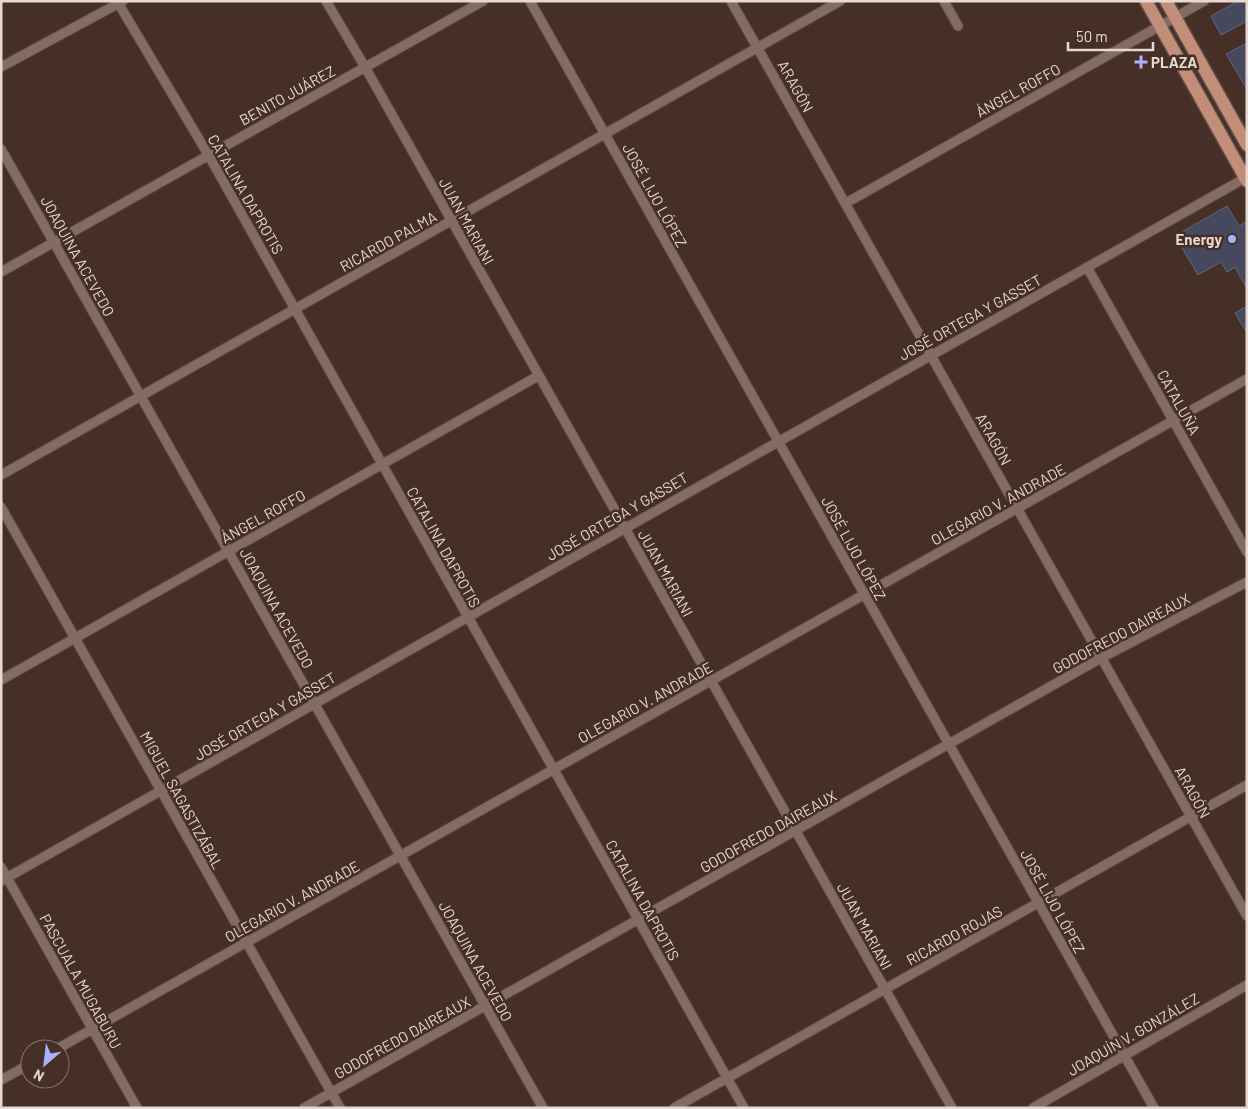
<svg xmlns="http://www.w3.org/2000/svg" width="1248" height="1109" font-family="Barlow,sans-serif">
<rect width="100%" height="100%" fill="#452f26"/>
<path fill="#46495e" stroke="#63657c" d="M1238,1H1247V21L1221,35L1211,16Z
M1247,43V89L1226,54Z
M1227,206L1239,226L1247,221V289L1235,267L1227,272L1221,262L1198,275L1175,236Z
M1247,306V333L1235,313Z"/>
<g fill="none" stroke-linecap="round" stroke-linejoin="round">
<defs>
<path id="minor" d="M117,1L209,156L744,1108
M326,1L365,67L952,1108
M530,1L1154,1108
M731,1L1247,916
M944,1L958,26
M1,67L123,1
M1,149L543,1108
M846,203L1204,1
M1087,267L1247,552
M1,272L483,1
M1,475L840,1
M1,507L340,1108
M1,680L538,376
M1,867L137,1108
M1,881L1247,177
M57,1049L1247,379
M1,1080L30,1064
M304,1108L1101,658L1247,582
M674,1108L1247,785
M1033,1108L1247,985"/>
<path id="primary" d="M1146,1L1247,181
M1166,1L1247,145"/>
</defs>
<use href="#minor" stroke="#5f4d45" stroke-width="11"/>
<use href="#primary" stroke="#5f4d45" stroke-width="15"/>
<use href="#minor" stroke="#856c62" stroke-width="9"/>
<use href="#primary" stroke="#c28e79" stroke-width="12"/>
</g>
<g fill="#a9b0fc" stroke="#452f26" stroke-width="2">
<path d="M1138.5 54.5h5v5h5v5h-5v5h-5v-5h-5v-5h5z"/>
<circle cx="1232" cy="239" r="5"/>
</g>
<g text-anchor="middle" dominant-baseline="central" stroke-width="5" stroke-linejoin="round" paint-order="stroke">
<g font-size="15" font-weight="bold" fill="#e6d8d2" stroke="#452f26" text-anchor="start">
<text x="1151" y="62">PLAZA</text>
<text x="1222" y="239" text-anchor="end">Energy</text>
</g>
<g font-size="15" fill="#e6d8d2" stroke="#452f26">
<text transform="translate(796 86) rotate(61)">ARAGÓN</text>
<text transform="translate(1018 90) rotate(-29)">ÁNGEL ROFFO</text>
<text transform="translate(287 95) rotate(-29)">BENITO JUÁREZ</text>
<text transform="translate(246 194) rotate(60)">CATALINA DAPROTIS</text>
<text transform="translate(655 195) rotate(61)">JOSÉ LIJO LÓPEZ</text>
<text transform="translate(467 221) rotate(61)">JUAN MARIANI</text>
<text transform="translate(388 241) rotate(-29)">RICARDO PALMA</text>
<text transform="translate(78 256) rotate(61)">JOAQUINA ACEVEDO</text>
<text transform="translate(970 317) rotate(-29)">JOSÉ ORTEGA Y GASSET</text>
<text transform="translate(1179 402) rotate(61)">CATALUÑA</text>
<text transform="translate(994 439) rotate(61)">ARAGÓN</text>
<text transform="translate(998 504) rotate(-29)">OLEGARIO V. ANDRADE</text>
<text transform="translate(263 516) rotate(-29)">ÁNGEL ROFFO</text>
<text transform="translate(617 516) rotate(-30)">JOSÉ ORTEGA Y GASSET</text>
<text transform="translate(444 547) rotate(61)">CATALINA DAPROTIS</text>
<text transform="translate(854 548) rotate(61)">JOSÉ LIJO LÓPEZ</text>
<text transform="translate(666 573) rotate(61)">JUAN MARIANI</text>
<text transform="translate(277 608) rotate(61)">JOAQUINA ACEVEDO</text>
<text transform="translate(1121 633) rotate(-28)">GODOFREDO DAIREAUX</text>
<text transform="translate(645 702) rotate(-29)">OLEGARIO V. ANDRADE</text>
<text transform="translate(265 716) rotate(-30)">JOSÉ ORTEGA Y GASSET</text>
<text transform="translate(1193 792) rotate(61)">ARAGÓN</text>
<text transform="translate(182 800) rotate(61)">MIGUEL SAGASTIZÁBAL</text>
<text transform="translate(768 831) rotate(-29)">GODOFREDO DAIREAUX</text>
<text transform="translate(643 900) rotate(61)">CATALINA DAPROTIS</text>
<text transform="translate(292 901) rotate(-29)">OLEGARIO V. ANDRADE</text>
<text transform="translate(1053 901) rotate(61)">JOSÉ LIJO LÓPEZ</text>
<text transform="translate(865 926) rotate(61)">JUAN MARIANI</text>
<text transform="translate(954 935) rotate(-29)">RICARDO ROJAS</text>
<text transform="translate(476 961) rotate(61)">JOAQUINA ACEVEDO</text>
<text transform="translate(81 981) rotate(61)">PASCUALA MUGABURU</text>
<text transform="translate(1133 1034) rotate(-30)">JOAQUÍN V. GONZÁLEZ</text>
<text transform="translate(402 1037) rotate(-29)">GODOFREDO DAIREAUX</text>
</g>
</g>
<rect width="1248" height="1109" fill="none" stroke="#e6d8d2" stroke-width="5"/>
<g transform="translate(45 1064) rotate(208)"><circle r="24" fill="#452f26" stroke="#85736b"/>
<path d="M0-4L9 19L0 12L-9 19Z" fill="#a9b0fc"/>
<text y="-8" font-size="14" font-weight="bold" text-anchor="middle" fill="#e6d8d2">N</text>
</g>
<path d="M1068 42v8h85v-8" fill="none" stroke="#e6d8d2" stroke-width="2.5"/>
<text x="1076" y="42" font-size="15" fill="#e6d8d2" stroke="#452f26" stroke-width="4" paint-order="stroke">50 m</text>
</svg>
